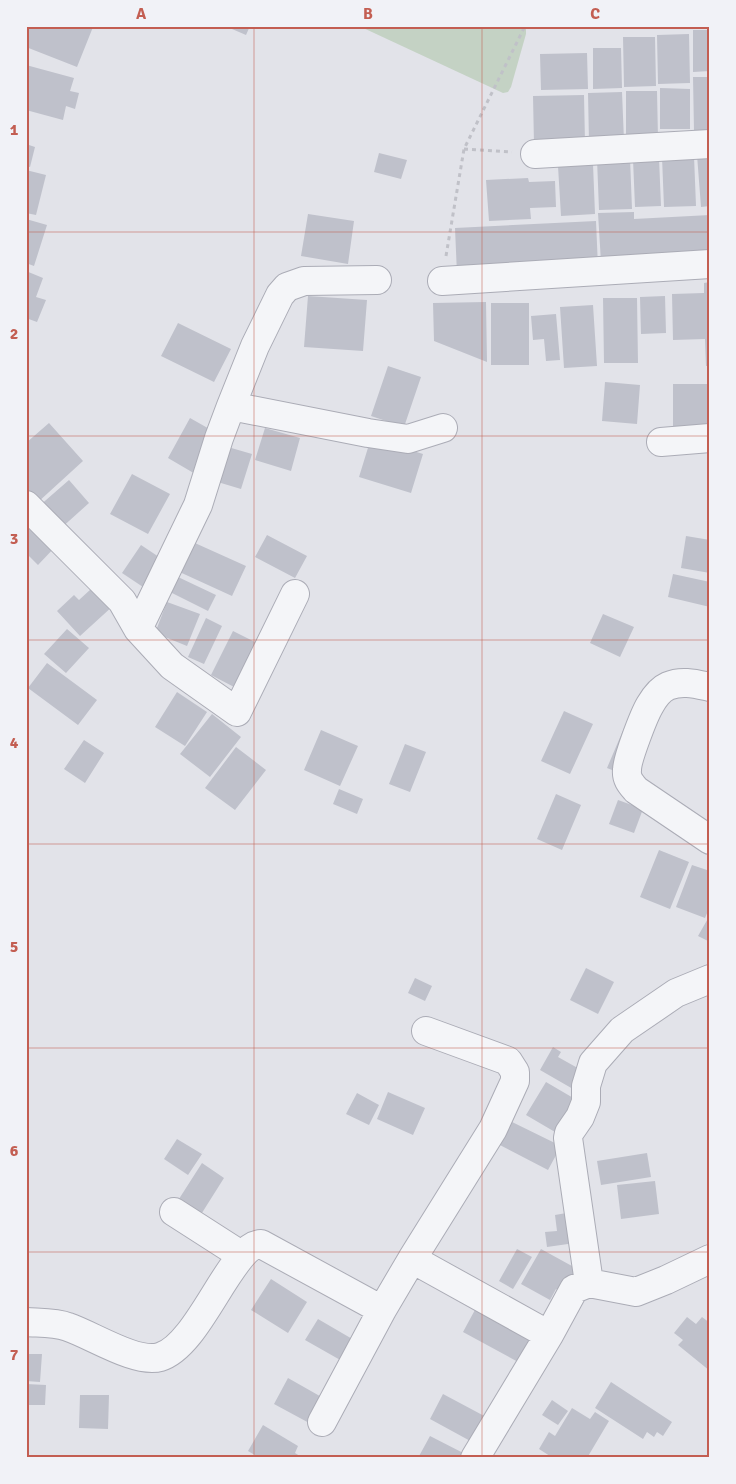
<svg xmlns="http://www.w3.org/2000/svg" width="736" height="1484" font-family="Signika,sans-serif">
<rect width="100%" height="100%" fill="#e2e3e9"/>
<path fill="#c4d2c4" d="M359,26H526V34L511,87L508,92L503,93Z"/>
<path fill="#bfc1cb" d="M26,26H91L93,27L77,67L26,47Z
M233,26H250L246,35L232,29Z
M693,30H710V71L693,72Z
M689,34L690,83L658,84L657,35Z
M623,37H655L656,86L624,87Z
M593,48H621L622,88L593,89Z
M587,53L588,89L541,90L540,54Z
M26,65L74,78L70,91L79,93L75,109L66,106L63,120L26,110Z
M693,77H710V131H694Z
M660,88L690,89V129H660Z
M626,91H657L658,139H626Z
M622,92L624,141L589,142L588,93Z
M584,95L585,143L534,144L533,96Z
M26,144L35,147L30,167L26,166Z
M379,153L407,160L401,179L374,172Z
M710,154V206L701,207L697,155Z
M694,156L696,206L664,207L662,157Z
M630,158L632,209L599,210L597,159Z
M659,158L661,206L635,207L633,159Z
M593,164L595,214L561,216L558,166Z
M26,170L46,175L36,215L26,213Z
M528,178L529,182L555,181L556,207L530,208L531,219L489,221L486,180Z
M634,212V219L710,215V256L601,262L598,213Z
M308,214L354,221L348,264L301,256Z
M26,219L47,225L34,266L26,263Z
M596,221L598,267L457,274L455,228Z
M26,271L43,278L36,297L46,300L37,322L26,318Z
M710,282V366H706L705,339L673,340L672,294L704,293V283Z
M308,296L367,300L363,351L304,347Z
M665,296L666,333L641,334L640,297Z
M603,298H637L638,363H604Z
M486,302L487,362L434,341L433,303Z
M491,303H529V365H491Z
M593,305L597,366L564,368L560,307Z
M556,314L560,360L546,361L544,339L533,340L531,316Z
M178,323L231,349L214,382L161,356Z
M388,366L421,377L404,427L371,416Z
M605,382L640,385L637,424L602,421Z
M673,384H710V428H673Z
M190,418L220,435L197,475L168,458Z
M49,423L83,461L37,503L26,492V443Z
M265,428L300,438L291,471L255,460Z
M371,438L423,454L411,493L359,477Z
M221,445L252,454L241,489L211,480Z
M132,474L170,494L148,534L110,514Z
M69,480L89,503L59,530L38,507Z
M26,516L56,546L38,565L26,553Z
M267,535L307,556L295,578L255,557Z
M686,536L710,540V573L681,568Z
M186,539L246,566L232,596L173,569Z
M141,545L165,561L146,589L122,573Z
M673,574L710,582V607L668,597Z
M178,577L216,595L208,611L170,592Z
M91,589L98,597L102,593L114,605L80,636L57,611L74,595L79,600Z
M167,602L200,614L187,646L155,633Z
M603,614L634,627L620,657L590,643Z
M206,618L222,626L204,664L188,657Z
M67,629L89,648L66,673L44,654Z
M233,631L259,644L236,688L211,675Z
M47,663L97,700L78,725L28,688Z
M177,692L207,712L185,746L155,727Z
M564,711L593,724L570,774L541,761Z
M212,714L241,737L210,777L180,754Z
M624,728L634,732L617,772L607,768Z
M321,730L358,746L340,786L304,770Z
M84,740L104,753L85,783L64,769Z
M405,744L426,752L410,792L389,784Z
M236,747L266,770L235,810L205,788Z
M339,789L363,799L357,814L333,804Z
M556,794L581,805L562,850L537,839Z
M618,800L643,809L634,833L609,824Z
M659,850L689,862L670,909L640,897Z
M692,865L710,871V906L705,918L676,907Z
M710,915V942L698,936Z
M586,968L614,982L598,1014L570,1000Z
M415,978L432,986L425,1001L408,993Z
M553,1047L561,1052L558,1057L583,1071L573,1089L540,1070Z
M546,1082L575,1099L555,1132L526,1115Z
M388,1092L425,1108L413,1135L377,1119Z
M357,1093L379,1105L369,1125L346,1114Z
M508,1120L561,1146L548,1170L496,1143Z
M177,1139L202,1154L188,1175L164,1159Z
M647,1153L651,1177L601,1185L597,1161Z
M202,1163L224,1178L200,1216L177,1202Z
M655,1181L659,1214L621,1219L617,1185Z
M578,1211L582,1242L547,1247L545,1232L557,1231L555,1215Z
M517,1249L532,1257L513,1289L499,1281Z
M541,1249L581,1271L568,1296L556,1289L550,1300L521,1284Z
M271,1279L307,1302L288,1333L251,1310Z
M476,1308L533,1339L520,1363L463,1332Z
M687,1317L696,1324L702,1317L710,1323V1371L678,1345L683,1340L674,1333Z
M318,1319L354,1340L342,1361L305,1340Z
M26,1354H42L40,1382L26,1381Z
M288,1378L325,1399L311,1424L274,1404Z
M611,1382L672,1422L663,1436L657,1432L654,1437L647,1432L643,1439L595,1408Z
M26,1384L46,1385L45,1405H26Z
M443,1394L488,1418L474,1443L430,1419Z
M80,1395H109L108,1429L79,1428Z
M552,1400L568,1411L558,1425L542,1415Z
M572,1408L590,1419L595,1412L609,1421L587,1458H553L539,1449L549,1432L555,1436Z
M263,1425L298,1446L295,1453L303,1458H260L248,1451Z
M430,1436L473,1458H418Z"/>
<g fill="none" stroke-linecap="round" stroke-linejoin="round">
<defs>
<path id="minor" d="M535,154L710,144
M442,281L710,264
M231,406L368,433L408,439L443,428
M661,442L710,438
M26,505L122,601L138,629L172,666L237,712L295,594
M138,629L198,505L219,438L231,406L255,346L280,295L287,287L304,281L377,280
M710,687C696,684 682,680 668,686C661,689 654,698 650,705C644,715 627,759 627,770C626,779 631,784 636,790L710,840
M174,1212L241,1255
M412,1259L493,1129L515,1081V1072L508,1061L426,1031
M589,1283L568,1138L569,1133L580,1117L586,1102V1086L593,1063L622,1030L676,993L710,979
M26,1322C39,1323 55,1322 68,1327C92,1335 136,1364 160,1357C200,1345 231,1244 261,1244L382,1310
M322,1422L382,1310L412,1259L549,1335
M475,1458L549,1335L574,1289L589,1283L636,1292L666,1280L710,1259"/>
</defs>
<use href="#minor" stroke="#abacb6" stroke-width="30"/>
<path stroke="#c0c1c8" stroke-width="3" stroke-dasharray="4 4" stroke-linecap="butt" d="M464,149L512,152
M446,256L464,149L525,26"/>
<use href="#minor" stroke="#f4f5f8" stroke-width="28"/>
</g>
<path fill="none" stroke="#c35e52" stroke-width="1" stroke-opacity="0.55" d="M254,26V1458M482,26V1458M26,232H710M26,436H710M26,640H710M26,844H710M26,1048H710M26,1252H710"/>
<rect width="736" height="1484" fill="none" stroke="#f1f2f7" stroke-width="55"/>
<rect x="28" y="28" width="680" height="1428" fill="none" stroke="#c35e52" stroke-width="2"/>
<g font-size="16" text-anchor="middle" font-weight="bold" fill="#c35e52">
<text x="141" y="19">A</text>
<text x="368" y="19">B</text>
<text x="595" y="19">C</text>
<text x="14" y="135">1</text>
<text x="14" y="339">2</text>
<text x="14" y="544">3</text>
<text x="14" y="748">4</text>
<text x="14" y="952">5</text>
<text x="14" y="1156">6</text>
<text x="14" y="1360">7</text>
</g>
</svg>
